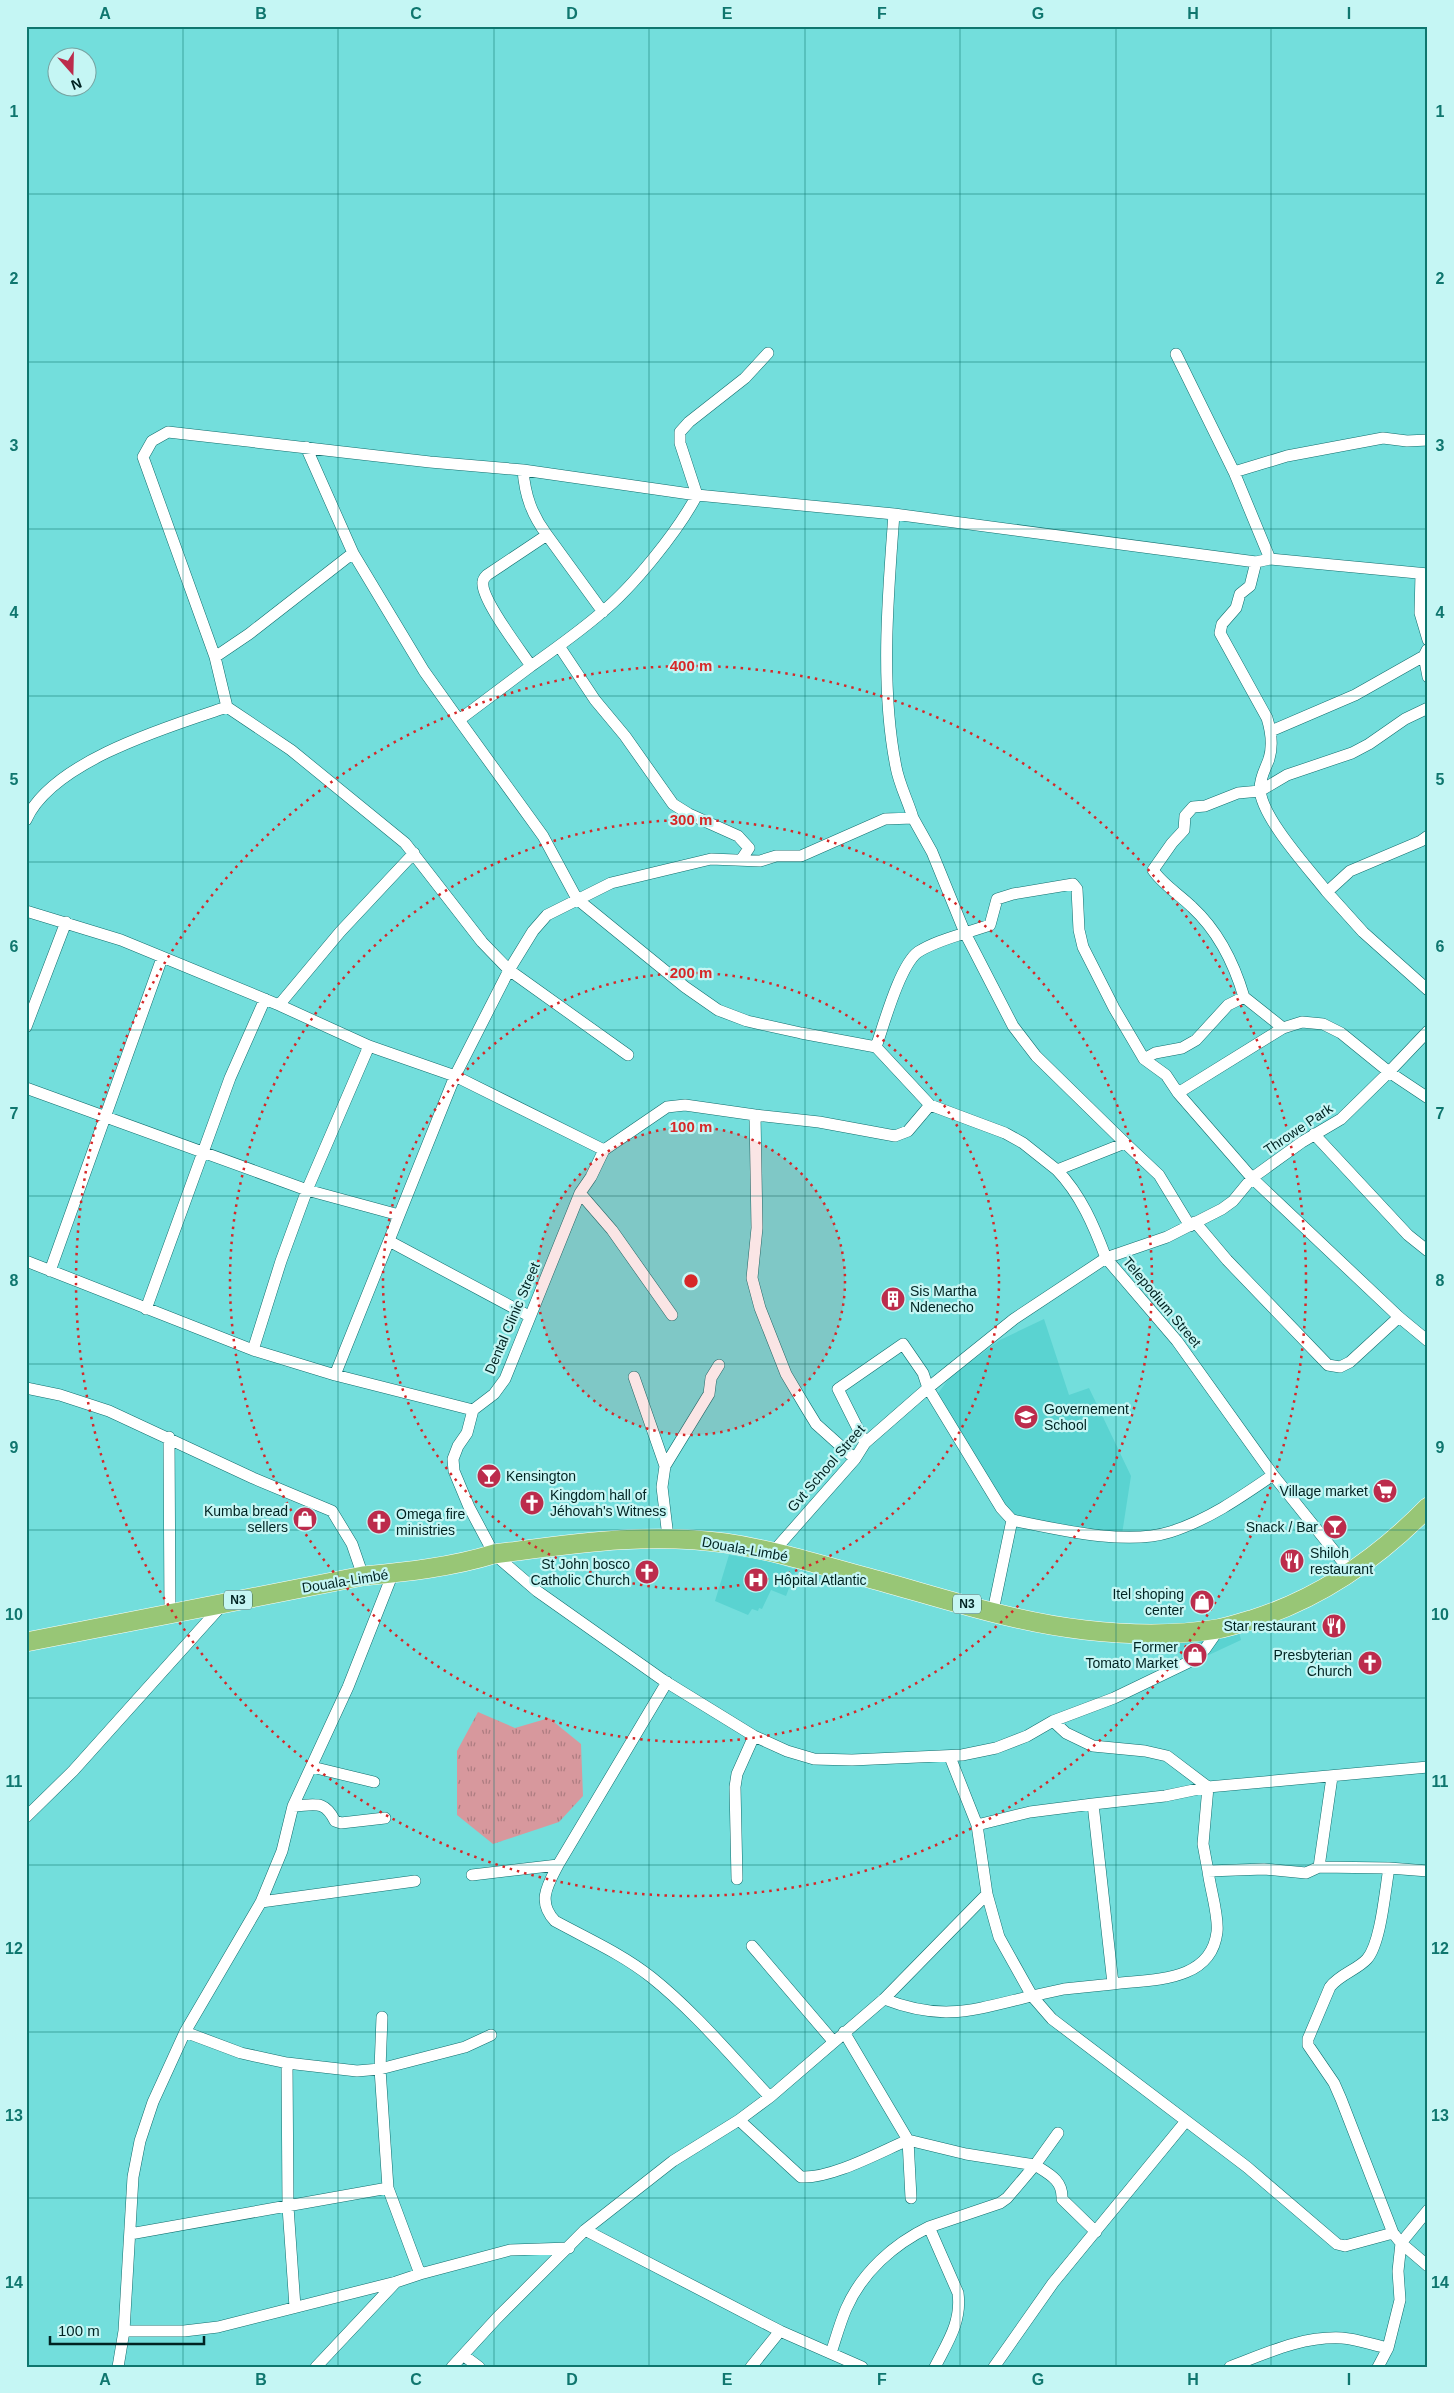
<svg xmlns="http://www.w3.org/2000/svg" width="1454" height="2393" font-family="Helvetica,sans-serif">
<defs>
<pattern id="grass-tufts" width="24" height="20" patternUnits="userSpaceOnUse" patternTransform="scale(1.25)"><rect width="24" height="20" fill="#d7989d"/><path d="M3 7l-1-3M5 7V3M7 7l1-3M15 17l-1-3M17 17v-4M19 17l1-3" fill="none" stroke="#ac7c80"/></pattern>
</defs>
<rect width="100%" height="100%" fill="#73dedc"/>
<path fill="#5ad3d1" d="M1044,1319L1069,1395L1089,1388L1131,1476L1122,1534L1014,1521L936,1396L950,1377L1000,1340Z
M729,1555L773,1562L796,1570L786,1596L771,1590L762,1609L759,1608L758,1611L752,1609L748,1615L715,1601Z
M1239,1632L1241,1640L1183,1667L1179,1642Z"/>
<path fill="url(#grass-tufts)" d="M478,1712L515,1728L549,1718L581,1744L583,1796L559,1822L493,1844L457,1815V1751Z"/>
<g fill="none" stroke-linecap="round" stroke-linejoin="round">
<defs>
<path id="minor" d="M1176,354L1234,472L1270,559
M306,447L353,553
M1234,472L1287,456L1383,438L1407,441L1428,440
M894,514C888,594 880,687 896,767C899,784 908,801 913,818
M547,535L603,612
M1256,562L1250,586L1240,594L1236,608L1222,624L1220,633L1267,718C1271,731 1273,746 1269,759C1265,770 1260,777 1260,789C1261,817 1309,869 1327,892
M1421,574L1420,613L1428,640
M559,646L595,700L625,736L673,804L689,814L738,836L749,848L741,860
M1427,650L1424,656L1428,677
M215,657L249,634L353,553L424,671L459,720L531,666C521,651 480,598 483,582C483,579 485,577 487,575L547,535C532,515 525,496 523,470
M531,666C555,649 579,632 601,613C633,587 678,531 697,495L680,443V432L689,422L745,378L768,353
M459,720L543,836L577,899L685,987L718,1010L747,1021L801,1033L876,1047
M1271,731L1355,695L1424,656
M26,820C52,761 170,726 227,707
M1428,836L1421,841L1350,871L1327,892L1363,932L1428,990
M26,911L121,940L279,1005L369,1046L455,1076L509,970L628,1055
M1244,997L1283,1028
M279,1005L340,932L414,853
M26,1027L66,922
M1144,1059L1155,1053L1182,1048L1196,1040L1228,1005L1244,997C1234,963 1218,931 1192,907C1180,895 1162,884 1153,870L1172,843L1184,830L1185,816L1193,807L1205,806L1238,793L1260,791L1287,775L1352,753L1369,744L1405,719L1428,708
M26,1088L307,1190L399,1215
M1178,1093L1283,1028L1302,1022L1323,1024L1341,1033L1389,1072L1428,1031
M930,1105L876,1047C884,1024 900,965 918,952C932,943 949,938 965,933L932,852L913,818L885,819L801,856H776L760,861L711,859L611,883L547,915L533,931L509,970L482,942L405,843L291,750L227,707L215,657L143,457L152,441L168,432L430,462L523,470L697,495L894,514L1256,562L1270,559L1428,574
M1314,1134L1408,1235L1428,1251
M1125,1143L1159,1175L1190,1226
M580,1193L505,1379L494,1394L473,1410L467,1433L458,1446L453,1459L454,1471L469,1507L494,1554L537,1591L663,1680L754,1736L787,1751L814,1759L852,1760L962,1755L996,1748L1027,1736L1053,1721L1114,1698L1195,1659L1205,1649L1219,1629
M1195,1222L1227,1260L1328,1365L1340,1367L1350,1362L1399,1317
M389,1241L529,1316
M26,1261L253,1350L335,1375
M50,1271L162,958
M146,1309L230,1078L265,999
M672,1315L612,1230L580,1193L591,1177L604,1150L667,1107L685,1105L755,1115
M253,1350L281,1261L307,1190L369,1046
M634,1377L665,1466L662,1487L668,1537
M26,1388L60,1395L109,1411L253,1478L332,1511L352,1544L363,1576
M473,1410L335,1375L455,1076L604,1150
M169,1437L170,1614
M855,1459L816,1424L805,1406L786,1374L760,1308L752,1278L757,1228L755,1115L819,1122L895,1136L908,1131L930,1105L1005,1133L1023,1143L1057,1170
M665,1466L709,1394L711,1378L719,1365
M1012,1520C1057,1529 1126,1546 1170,1532C1208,1520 1241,1497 1273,1475
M773,1552L855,1459L865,1443L928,1388L923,1373L903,1344L838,1389L865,1443
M1351,1572L1273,1475L1177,1341L1106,1258L1167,1237L1222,1209L1233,1201L1252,1178L1399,1317L1428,1341
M993,1611L1012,1520L1001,1508L928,1388L1014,1319L1106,1258C1094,1226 1081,1195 1057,1170L1125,1143L1036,1056L1013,1026L965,933L990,925L997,899L1013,894L1073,884L1077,889L1079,930L1083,947L1114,1008L1144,1059L1166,1075L1178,1093L1252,1178L1302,1142L1341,1119L1389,1072L1428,1098
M667,1682L558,1865C547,1886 537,1902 555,1921C588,1939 622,1954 651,1977C695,2012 732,2057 770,2097L884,1999L987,1894
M1053,1721L1066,1733L1093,1746L1145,1751L1167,1756L1208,1787L1428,1767
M312,1767L374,1782
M293,1806C315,1805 324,1799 335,1821L341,1823L385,1818
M26,1817L73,1771L223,1604
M977,1825L1030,1812L1093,1804
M1319,1867L1389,1868
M1428,1871L1389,1868C1385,1890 1381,1943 1367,1959C1357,1970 1340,1974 1330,1987L1308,2039V2045L1334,2083L1341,2099L1393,2233L1401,2243L1428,2266
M472,1875L558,1865
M737,1879L735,1787L737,1774L754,1736
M261,1902L415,1881
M752,1946L833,2041
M1113,1984C1151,1979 1211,1983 1217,1932C1219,1916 1210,1888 1208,1871
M1032,1996L1064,1989L1113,1984L1093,1804L1165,1796L1208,1787L1203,1844L1208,1871L1264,1869L1306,1873L1319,1867L1332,1777
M1032,1996L1052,2019L1247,2167L1337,2244L1345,2246L1393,2233
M884,1999C943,2022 973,2010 1032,1996L999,1937L987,1894L977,1825L950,1757
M382,2017L380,2069L465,2047L491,2035
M185,2032L241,2053L287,2063
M739,2120L801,2177C831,2179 880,2152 908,2140L844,2032
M911,2198L908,2140L966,2154L1035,2165L1058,2133
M929,2227L1000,2203L1007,2198L1035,2165C1049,2174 1063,2180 1062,2199L1096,2232
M585,2230L780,2331
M130,2234L388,2188
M295,2307L288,2207L287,2063L357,2071L380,2069L388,2188L420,2274
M124,2331H184L218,2327L396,2282L420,2274L510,2250L569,2248
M831,2353C836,2338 840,2323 846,2309C862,2272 894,2244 929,2227L958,2293C962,2322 947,2343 935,2367
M463,2355L479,2367
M118,2367L124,2331L133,2177L140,2141L153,2102L185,2032L261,1902L282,1851L293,1806L348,1687L393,1573
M316,2367L396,2282
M452,2367L497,2318L585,2230L673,2161L739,2120L770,2097
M751,2367L780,2331L862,2367
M994,2367L1053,2283L1186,2121
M1230,2367C1267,2353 1302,2336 1342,2338C1357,2339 1373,2345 1388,2348L1400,2300L1398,2271L1401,2243L1428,2210
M1378,2367L1388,2348"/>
<path id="trunk" d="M26,1642L363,1576C406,1572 452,1567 494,1554C573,1544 646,1532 725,1543C774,1550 821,1565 869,1578C939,1597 1012,1622 1085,1630C1128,1635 1174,1636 1217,1629C1229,1627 1240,1623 1251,1620C1319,1599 1378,1558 1428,1507"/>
</defs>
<use href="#minor" stroke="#116e6d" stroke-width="12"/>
<use href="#trunk" stroke="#fff" stroke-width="20"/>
<use href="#minor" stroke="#fff" stroke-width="11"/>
<use href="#trunk" stroke="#98c676" stroke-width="19"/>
</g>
<path fill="none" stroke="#0f766e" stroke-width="1" stroke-opacity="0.55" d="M183,26V2367M338,26V2367M494,26V2367M649,26V2367M805,26V2367M960,26V2367M1116,26V2367M1271,26V2367M26,194H1428M26,362H1428M26,529H1428M26,696H1428M26,862H1428M26,1030H1428M26,1196H1428M26,1364H1428M26,1530H1428M26,1698H1428M26,1865H1428M26,2032H1428M26,2198H1428"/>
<circle cx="691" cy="1281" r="154" fill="#d62828" fill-opacity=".12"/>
<g fill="none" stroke="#d62828" stroke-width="2.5" stroke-dasharray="2.5 5">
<circle cx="691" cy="1281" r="154"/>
<circle cx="691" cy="1281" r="308"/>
<circle cx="691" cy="1281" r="461"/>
<circle cx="691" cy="1281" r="615"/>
</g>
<defs>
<symbol id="building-disc" viewBox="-11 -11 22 22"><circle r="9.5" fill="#bc2c4c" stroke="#c5f6f4"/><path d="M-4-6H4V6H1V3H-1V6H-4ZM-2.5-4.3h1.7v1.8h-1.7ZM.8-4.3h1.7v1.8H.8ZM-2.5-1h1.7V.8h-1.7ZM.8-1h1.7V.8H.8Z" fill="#fff"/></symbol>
<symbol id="school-disc" viewBox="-11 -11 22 22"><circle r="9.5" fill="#bc2c4c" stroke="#c5f6f4"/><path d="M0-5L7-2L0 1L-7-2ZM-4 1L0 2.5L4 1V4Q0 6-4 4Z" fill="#fff"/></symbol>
<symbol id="bar-disc" viewBox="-11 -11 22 22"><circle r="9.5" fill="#bc2c4c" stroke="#c5f6f4"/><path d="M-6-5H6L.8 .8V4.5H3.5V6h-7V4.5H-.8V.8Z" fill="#fff"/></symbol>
<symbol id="supermarket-disc" viewBox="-11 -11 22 22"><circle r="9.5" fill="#bc2c4c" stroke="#c5f6f4"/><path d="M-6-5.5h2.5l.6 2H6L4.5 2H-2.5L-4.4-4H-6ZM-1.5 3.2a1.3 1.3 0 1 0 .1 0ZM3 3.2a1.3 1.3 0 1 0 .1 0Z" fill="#fff"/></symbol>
<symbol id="church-disc" viewBox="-11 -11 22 22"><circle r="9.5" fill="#bc2c4c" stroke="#c5f6f4"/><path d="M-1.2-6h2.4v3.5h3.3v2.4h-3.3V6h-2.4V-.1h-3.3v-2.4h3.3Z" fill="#fff"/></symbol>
<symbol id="shop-disc" viewBox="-11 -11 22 22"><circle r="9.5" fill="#bc2c4c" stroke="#c5f6f4"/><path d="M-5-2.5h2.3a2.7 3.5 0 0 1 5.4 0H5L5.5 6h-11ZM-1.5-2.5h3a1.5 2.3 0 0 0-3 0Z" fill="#fff"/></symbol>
<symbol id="restaurant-disc" viewBox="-11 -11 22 22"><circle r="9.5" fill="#bc2c4c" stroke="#c5f6f4"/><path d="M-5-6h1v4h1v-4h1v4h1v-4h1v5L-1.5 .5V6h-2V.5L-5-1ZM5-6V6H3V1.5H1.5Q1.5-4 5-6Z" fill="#fff"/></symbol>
<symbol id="hospital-disc" viewBox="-11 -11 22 22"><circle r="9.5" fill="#bc2c4c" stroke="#c5f6f4"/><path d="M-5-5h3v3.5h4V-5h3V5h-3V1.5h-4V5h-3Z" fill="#fff"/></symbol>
</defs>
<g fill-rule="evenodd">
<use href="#building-disc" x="879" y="1285" width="28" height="28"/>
<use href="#school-disc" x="1012" y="1403" width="28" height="28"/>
<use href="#bar-disc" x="475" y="1462" width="28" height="28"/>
<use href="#supermarket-disc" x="1371" y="1477" width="28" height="28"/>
<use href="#church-disc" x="518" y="1489" width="28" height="28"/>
<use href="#shop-disc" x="291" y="1505" width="28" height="28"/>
<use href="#church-disc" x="365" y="1508" width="28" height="28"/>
<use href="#bar-disc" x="1321" y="1513" width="28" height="28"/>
<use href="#restaurant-disc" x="1278" y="1547" width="28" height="28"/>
<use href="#church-disc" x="633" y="1558" width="28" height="28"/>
<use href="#hospital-disc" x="742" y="1566" width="28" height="28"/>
<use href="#shop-disc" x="1188" y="1588" width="28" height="28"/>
<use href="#restaurant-disc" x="1320" y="1612" width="28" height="28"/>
<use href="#shop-disc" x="1181" y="1641" width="28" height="28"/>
<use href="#church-disc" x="1356" y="1649" width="28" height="28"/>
</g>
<g text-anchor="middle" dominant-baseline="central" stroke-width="4.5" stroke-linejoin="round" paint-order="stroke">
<g fill="#c5f6f4" stroke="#3b6261" stroke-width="1">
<rect x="224" y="1590.5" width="28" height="19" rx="4"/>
<rect x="953" y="1594.5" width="28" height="19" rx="4"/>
</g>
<g font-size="12" font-weight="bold" fill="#002322">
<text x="238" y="1600">N3</text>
<text x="967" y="1604">N3</text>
</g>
<g font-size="14" fill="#002322" stroke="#c5f6f4">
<text transform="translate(1298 1129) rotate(-34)">Throwe Park</text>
<text transform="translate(1162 1302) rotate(50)">Telepodium Street</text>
<text transform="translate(512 1318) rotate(-67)">Dental Clinic Street</text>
<text transform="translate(826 1468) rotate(-49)">Gvt School Street</text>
<text transform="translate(745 1549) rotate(10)">Douala-Limbé</text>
<text transform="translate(345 1581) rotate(-9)">Douala-Limbé</text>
</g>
<g font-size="14" fill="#002322" stroke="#c5f6f4" text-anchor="end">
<text x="910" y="1291" text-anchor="start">Sis Martha<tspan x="910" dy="16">Ndenecho</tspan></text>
<text x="1044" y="1409" text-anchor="start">Governement<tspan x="1044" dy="16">School</tspan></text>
<text x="506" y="1476" text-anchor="start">Kensington</text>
<text x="1368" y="1491">Village market</text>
<text x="550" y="1495" text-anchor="start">Kingdom hall of<tspan x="550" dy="16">Jéhovah's Witness</tspan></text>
<text x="288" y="1511">Kumba bread<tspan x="288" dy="16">sellers</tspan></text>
<text x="396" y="1514" text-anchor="start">Omega fire<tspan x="396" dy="16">ministries</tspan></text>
<text x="1318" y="1527">Snack / Bar</text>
<text x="1310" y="1553" text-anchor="start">Shiloh<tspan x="1310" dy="16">restaurant</tspan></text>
<text x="630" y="1564">St John bosco<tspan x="630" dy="16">Catholic Church</tspan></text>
<text x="774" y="1580" text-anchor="start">Hôpital Atlantic</text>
<text x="1184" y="1594">Itel shoping<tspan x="1184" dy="16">center</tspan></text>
<text x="1316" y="1626">Star restaurant</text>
<text x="1178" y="1647">Former<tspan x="1178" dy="16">Tomato Market</tspan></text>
<text x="1352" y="1655">Presbyterian<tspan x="1352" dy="16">Church</tspan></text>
</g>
</g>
<circle cx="691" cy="1281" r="8" fill="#d62828" stroke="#c5f6f4" stroke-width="2.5"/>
<g font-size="15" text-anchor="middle" font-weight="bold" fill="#d62828" stroke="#c5f6f4" stroke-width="4.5" stroke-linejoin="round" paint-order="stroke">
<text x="691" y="671">400 m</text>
<text x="691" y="825">300 m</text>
<text x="691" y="978">200 m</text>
<text x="691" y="1132">100 m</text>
</g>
<rect width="1454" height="2393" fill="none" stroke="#c5f6f4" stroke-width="55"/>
<g transform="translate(72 72) rotate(160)"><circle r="24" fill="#c5f6f4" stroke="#76a2a0"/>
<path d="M0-4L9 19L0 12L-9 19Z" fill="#bc2c4c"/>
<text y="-8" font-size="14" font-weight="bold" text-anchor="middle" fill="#002322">N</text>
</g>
<path d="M50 2336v8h154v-8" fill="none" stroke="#002322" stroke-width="2.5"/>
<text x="58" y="2336" font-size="15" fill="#002322" stroke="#c5f6f4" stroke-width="4" paint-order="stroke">100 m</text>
<rect x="28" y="28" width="1398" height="2338" fill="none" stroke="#0f766e" stroke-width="2"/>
<g font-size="16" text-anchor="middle" font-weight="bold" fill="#0f766e">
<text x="105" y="19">A</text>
<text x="261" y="19">B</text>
<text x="416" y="19">C</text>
<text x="572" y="19">D</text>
<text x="727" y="19">E</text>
<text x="882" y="19">F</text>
<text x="1038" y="19">G</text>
<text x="1193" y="19">H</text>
<text x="1349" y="19">I</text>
<text x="14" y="117">1</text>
<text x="1440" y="117">1</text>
<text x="14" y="284">2</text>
<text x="1440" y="284">2</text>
<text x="14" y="451">3</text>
<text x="1440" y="451">3</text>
<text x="14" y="618">4</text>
<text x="1440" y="618">4</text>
<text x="14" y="785">5</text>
<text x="1440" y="785">5</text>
<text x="14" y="952">6</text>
<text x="1440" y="952">6</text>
<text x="14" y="1119">7</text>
<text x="1440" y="1119">7</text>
<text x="14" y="1286">8</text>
<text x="1440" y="1286">8</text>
<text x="14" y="1453">9</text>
<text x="1440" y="1453">9</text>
<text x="14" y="1620">10</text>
<text x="1440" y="1620">10</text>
<text x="14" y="1787">11</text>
<text x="1440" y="1787">11</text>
<text x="14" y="1954">12</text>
<text x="1440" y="1954">12</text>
<text x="14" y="2121">13</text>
<text x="1440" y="2121">13</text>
<text x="14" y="2288">14</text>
<text x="1440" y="2288">14</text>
<text x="105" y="2385">A</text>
<text x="261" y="2385">B</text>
<text x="416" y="2385">C</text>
<text x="572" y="2385">D</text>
<text x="727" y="2385">E</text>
<text x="882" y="2385">F</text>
<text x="1038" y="2385">G</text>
<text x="1193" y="2385">H</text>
<text x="1349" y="2385">I</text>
</g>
</svg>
